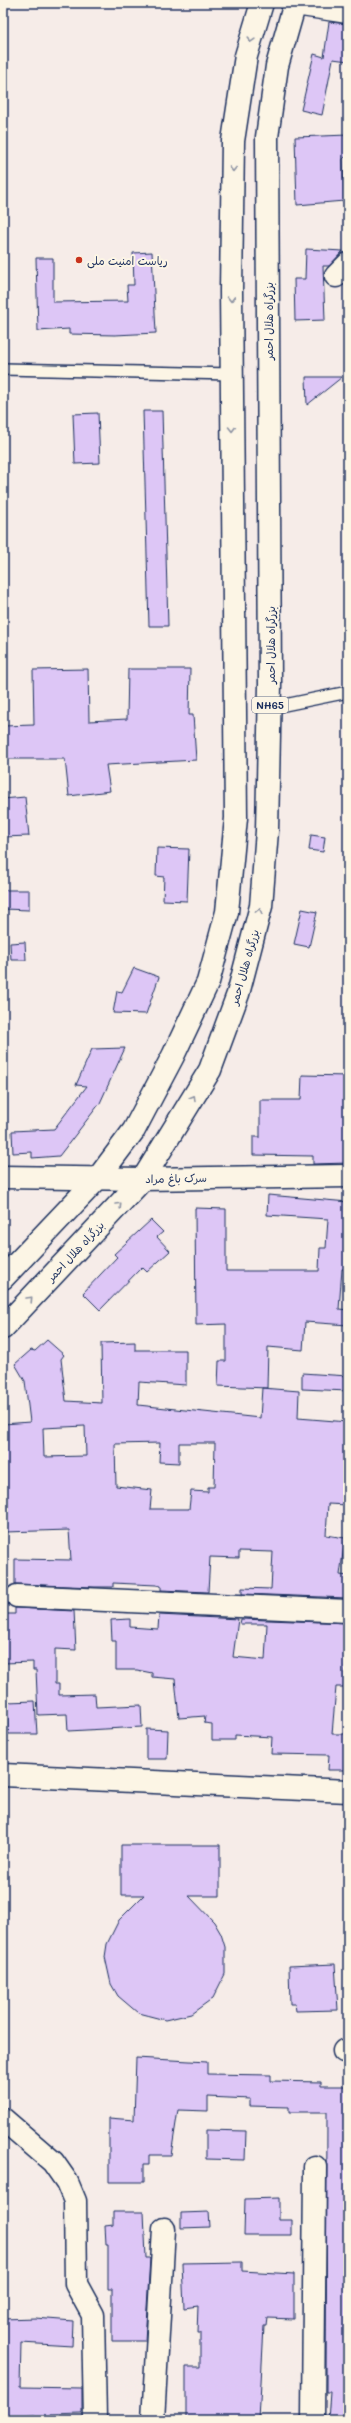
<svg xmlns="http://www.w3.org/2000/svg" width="351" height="2423" font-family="Mali,'Playpen Sans Arabic',sans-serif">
<rect width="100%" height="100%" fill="#f6ece8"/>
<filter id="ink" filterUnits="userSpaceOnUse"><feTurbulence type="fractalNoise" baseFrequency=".025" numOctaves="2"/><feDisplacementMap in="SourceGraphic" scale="8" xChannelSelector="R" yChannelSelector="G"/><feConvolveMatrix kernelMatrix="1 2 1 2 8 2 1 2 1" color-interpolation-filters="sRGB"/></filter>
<g filter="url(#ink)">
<path fill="#ddc6f6" stroke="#1b2f5e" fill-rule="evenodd" d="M329,22L348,24V61L333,59L322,115L301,110L314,54L324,57Z
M348,135V154L343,159L344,201L297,205L295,137Z
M306,249L343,251L329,266H323L325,320L295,321L294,279H305Z
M152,252L156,333L115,335L69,334V329L38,331L36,258H53V302L128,301L127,285H134L133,253Z
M306,377H342L307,405Z
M143,411H162L168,626H149Z
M98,413L100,463L75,464L73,414Z
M88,669L89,721L127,719L128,669H190L189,715H193L196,760L106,765L110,791L69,796L65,759H3V726L34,725L33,670Z
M25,797L29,836L3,837V799Z
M311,835L325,837L323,852L309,850Z
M157,848L189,849L187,901L163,900L164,877L156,876Z
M3,890H29V910L3,909Z
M302,909L317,912L309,947L294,944Z
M25,942L26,960H11L10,943Z
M134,968L159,977L146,1014L113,1013L117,991L122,992Z
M125,1048L100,1103L59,1156L32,1158V1152L13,1153L12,1131L54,1129L87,1086L76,1085L92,1049Z
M302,1075L348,1076V1163L313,1164V1156L253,1155V1137H260V1100H301Z
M268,1195L348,1202V1269H342L339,1309L348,1310V1325L305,1322L303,1350L268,1347L267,1388L218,1386L219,1361H226V1324L196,1325L195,1208L226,1209V1271H319L320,1248H326L328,1219L267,1215Z
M151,1220L163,1232L157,1237L170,1251L147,1272L142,1267L100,1310L83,1293L117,1257L114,1254Z
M47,1340L64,1355L61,1359L66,1401L102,1403L101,1343L135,1342V1350H186V1385L139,1382L138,1405L260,1418L262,1388L299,1391L298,1418L348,1422V1505L328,1504L326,1535L345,1538L340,1575L348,1576V1598L242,1594V1588L271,1589L273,1552L239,1551V1558L210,1557L208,1592L161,1590V1586L156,1585L113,1583V1587H94L15,1584V1559L71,1560L69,1530L5,1532L3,1507V1424L30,1422L25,1381L15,1364L31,1350L35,1351ZM85,1426L86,1456L44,1457L43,1428ZM160,1443L159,1462L179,1463V1443H215L214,1487H208V1492L191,1491L189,1509H150L152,1490L116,1486L115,1444Z
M302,1373L348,1376V1391L302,1389Z
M15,1608L74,1611L76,1650L55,1649V1684H59V1695L95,1694L96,1707L141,1705L142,1727L68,1731L67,1714L38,1715L36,1670H33V1662L3,1663V1614H15Z
M159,1615L238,1619L233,1657L265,1660L267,1624H240L241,1619L348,1623L344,1687H336L332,1734H348V1770H328L329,1755L271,1754L272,1737L235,1735V1740H212V1724L204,1723L205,1716L179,1718L175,1679L152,1677V1673L137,1670H116V1641H112L111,1620L130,1619V1627L158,1629Z
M35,1701L37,1734H8L7,1702Z
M146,1729L168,1730L167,1759H146Z
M121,1845H220V1896H189L214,1922L221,1934L225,1947V1974L213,1998L191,2014L165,2020L138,2013L118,1996L111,1984L105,1957L107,1944L119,1920L144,1895H121Z
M335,1964L338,2010L296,2011L295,2004H290L289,1966Z
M136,2058L207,2062V2074L271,2075V2081L321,2082V2086H348V2420H328L330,2392H326L327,2112H289V2107L250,2106V2099L208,2097V2111L178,2110L171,2155H149V2164H144V2182H109V2118L134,2120Z
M206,2130L246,2131L245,2160L206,2159Z
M279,2198V2220H292V2235H244L245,2199Z
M113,2212H144L146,2258H150L145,2341H112V2289H108V2244H106L105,2226L113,2225Z
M209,2212L210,2227L181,2228V2213Z
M242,2262V2271L294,2274V2319L267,2318L266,2326H264L259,2420H186V2367H200V2333H197L198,2306L184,2308L182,2263Z
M35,2318L73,2321L72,2346L21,2343L20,2387L82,2388V2413L51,2414V2420H35V2415L3,2417V2319Z"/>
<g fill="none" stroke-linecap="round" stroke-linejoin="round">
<defs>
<path id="lane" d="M3,369L232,374
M270,708L348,692"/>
<path id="street" d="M295,4L348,12
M336,276L348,264
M17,1596L348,1611
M3,1775L348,1791
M344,2051H348
M3,2119L53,2162L67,2182L75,2201L76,2284L93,2315L95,2420
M153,2420L164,2229
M313,2420L315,2167"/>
<path id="secondary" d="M3,1177L143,1179L348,1176"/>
<path id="highway" d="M3,1278L98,1178L134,1130L173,1056L208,982L227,912L236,818L231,291L233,141L246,56L262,3
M3,1328L143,1179L210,1070L238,994L261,906L267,831L270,684L267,137L277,66L295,3"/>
</defs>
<use href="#lane" stroke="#1b2f5e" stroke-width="14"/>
<use href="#street" stroke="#1b2f5e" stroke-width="25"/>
<use href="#secondary" stroke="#1b2f5e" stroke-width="25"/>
<use href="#highway" stroke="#1b2f5e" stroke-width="25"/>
<use href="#lane" stroke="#fcf5e5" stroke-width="11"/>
<use href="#street" stroke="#fcf5e5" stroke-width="22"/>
<use href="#secondary" stroke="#fcf5e5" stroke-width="22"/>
<use href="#highway" stroke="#fcf5e5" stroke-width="22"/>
</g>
<defs><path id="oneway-chevron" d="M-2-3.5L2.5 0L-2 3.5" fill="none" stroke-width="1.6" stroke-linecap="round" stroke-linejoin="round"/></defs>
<g stroke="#8c92a2">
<use href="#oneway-chevron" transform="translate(251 40) rotate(107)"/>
<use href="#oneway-chevron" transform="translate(233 169) rotate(91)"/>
<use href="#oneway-chevron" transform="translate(231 299) rotate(89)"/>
<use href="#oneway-chevron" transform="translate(232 429) rotate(89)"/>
<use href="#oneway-chevron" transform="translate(259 911) rotate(-77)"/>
<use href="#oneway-chevron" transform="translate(193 1098) rotate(-59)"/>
<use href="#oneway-chevron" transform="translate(119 1205) rotate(-47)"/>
<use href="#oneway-chevron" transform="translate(30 1299) rotate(-47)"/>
</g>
</g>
<circle fill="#c8321e" stroke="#fcf5e5" stroke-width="1.5" cx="79" cy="260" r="4"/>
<g text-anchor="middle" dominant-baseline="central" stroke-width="4" stroke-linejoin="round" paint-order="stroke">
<rect fill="#fcf5e5" stroke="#5e6a86" stroke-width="1" x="252" y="697" width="36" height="16" rx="3"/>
<g font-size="10" font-weight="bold" fill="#1b2f5e">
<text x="270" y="705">NH65</text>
</g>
<g font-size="11" fill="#1b2f5e" stroke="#fcf5e5" text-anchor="start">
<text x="87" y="260">ریاست امنیت ملی</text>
</g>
<g font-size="11" fill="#1b2f5e" stroke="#fcf5e5">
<text transform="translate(268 321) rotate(-90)">بزرگراه هلال احمر</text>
<text transform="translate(270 645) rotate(-90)">بزرگراه هلال احمر</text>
<text transform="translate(244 967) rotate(-74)">بزرگراه هلال احمر</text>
<text transform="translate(176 1178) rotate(-1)">سرک باغ مراد</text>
<text transform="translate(75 1251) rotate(-47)">بزرگراه هلال احمر</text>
</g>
</g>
<rect width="351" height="2423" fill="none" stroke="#fcf5e5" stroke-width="16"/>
<rect x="8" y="8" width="335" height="2407" fill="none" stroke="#1b2f5e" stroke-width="1.5" filter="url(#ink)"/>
</svg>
